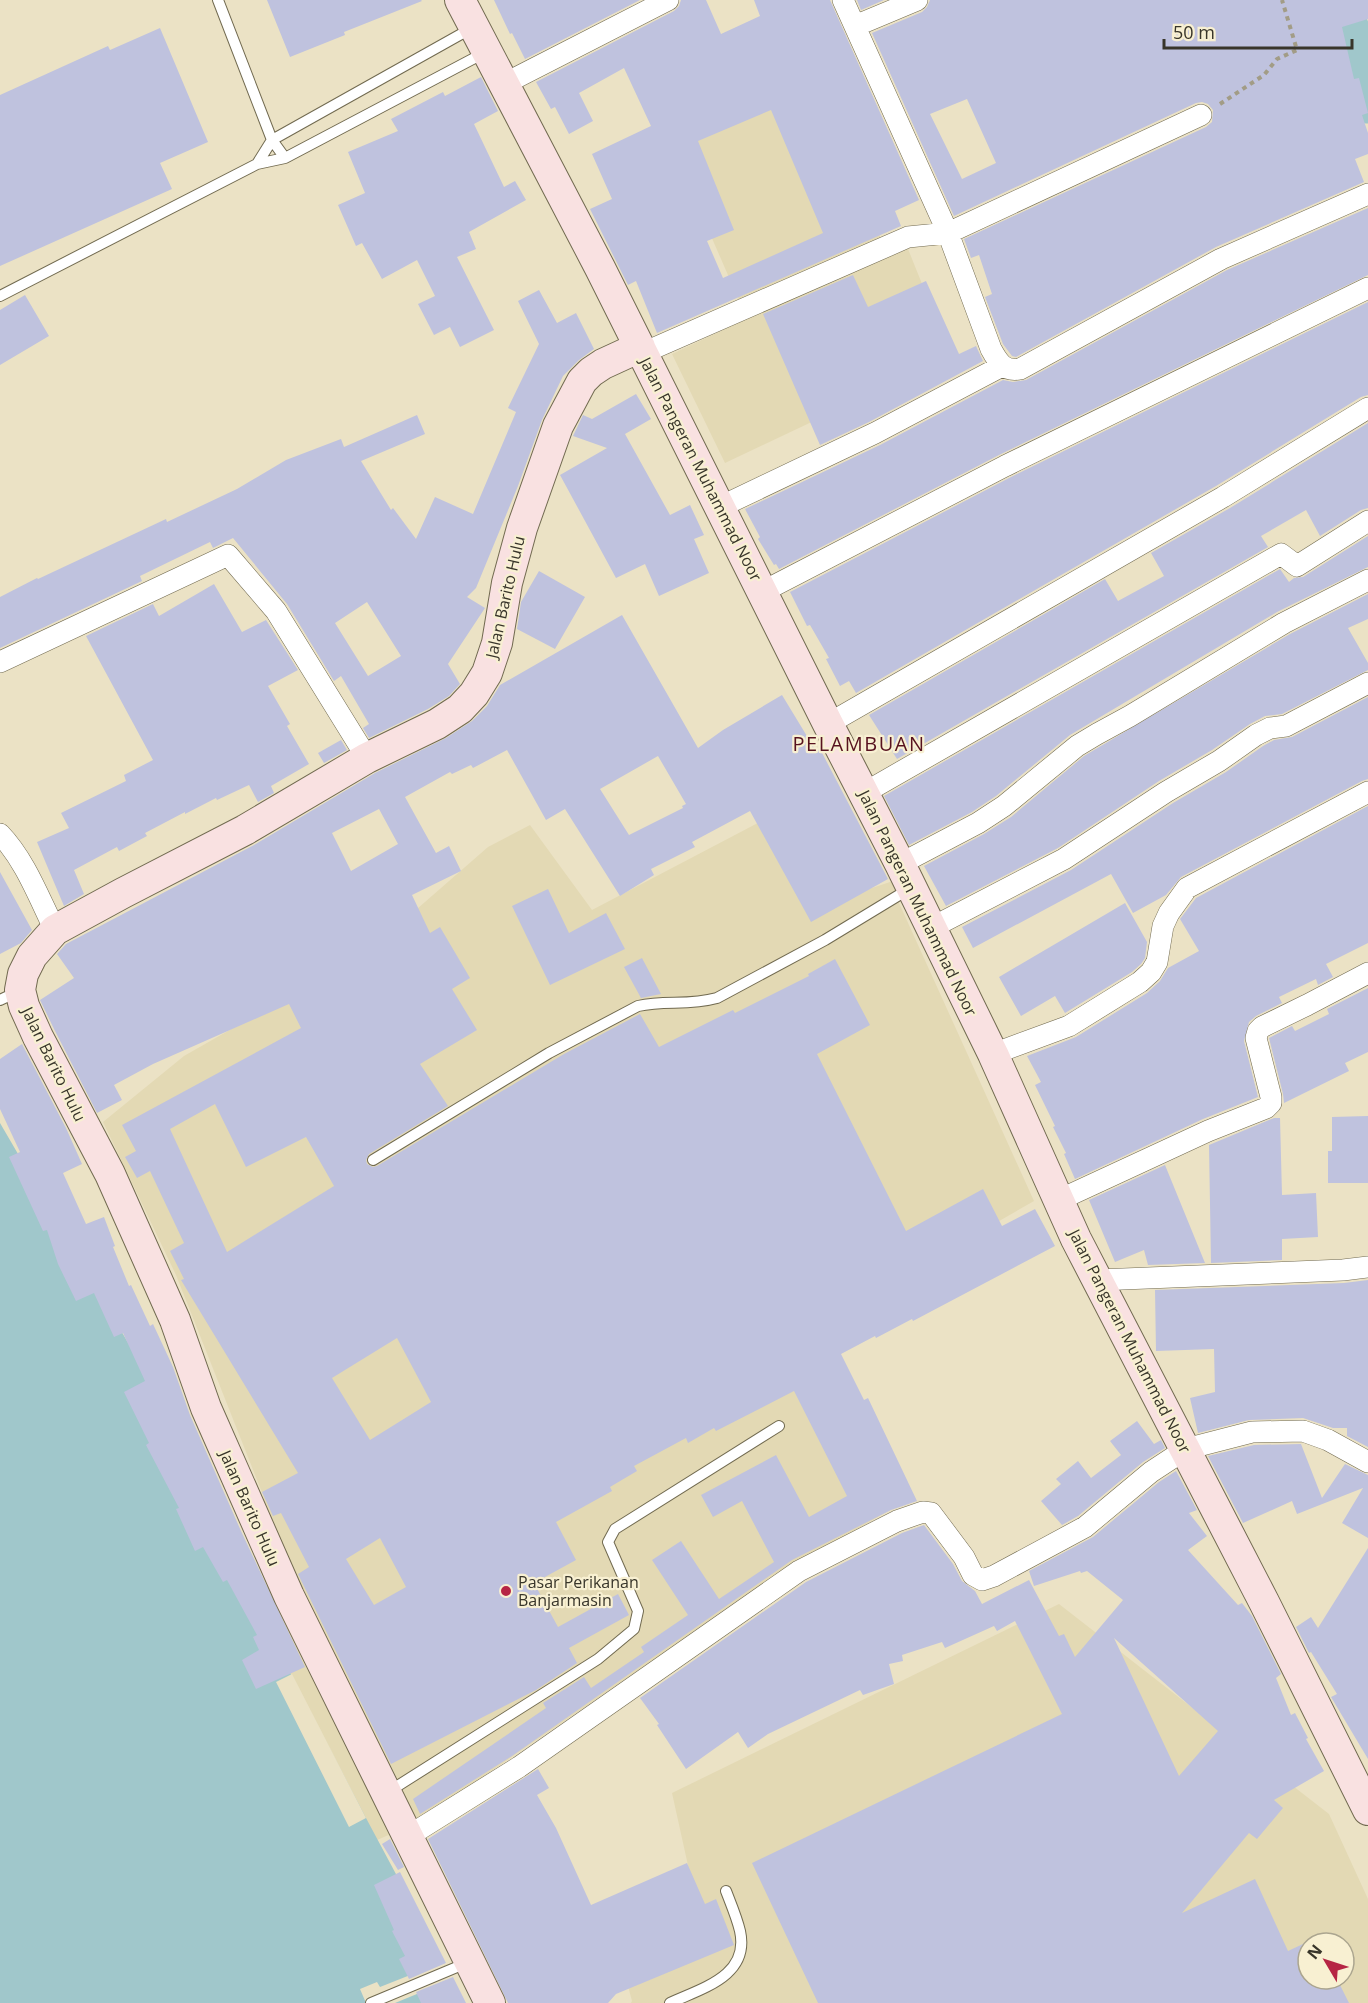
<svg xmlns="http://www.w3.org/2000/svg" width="1368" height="2003" font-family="'Open Sans',sans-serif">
<rect width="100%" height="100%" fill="#ebe2c5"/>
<path fill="#e3d9b4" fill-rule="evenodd" d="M811,44L885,250L745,314L656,110Z
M906,244L951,356L725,463L672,354Z
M813,794L866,890L893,881L899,903L1034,1201L915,1269L780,1327L890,1510L779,1574L414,1824L377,1840L236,1604L281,1578L263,1495L176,1275L103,1122L184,1056L370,950L488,847L530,825L592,910Z
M1059,1604L1329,1814L1368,1899V2003H631L632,2001L610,1919L691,1879L672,1793ZM1308,1943H1344V1979H1308Z"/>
<path fill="#a0c7cb" d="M0,1123L148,1377L248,1592L366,1818L443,1962L460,2003H0Z"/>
<path fill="#ebe2c5" d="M292,1674L366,1818L349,1827L276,1682Z
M443,1962L451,1980L395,2003H366L360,1989L377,1982L380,1987Z"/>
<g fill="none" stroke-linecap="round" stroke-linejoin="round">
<path stroke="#a0c7cb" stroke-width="45" d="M1335,0L1359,59L1368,101"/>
</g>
<path fill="#bfc2de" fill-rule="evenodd" d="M267,0H421L422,1L344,32L345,35L290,57Z
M494,0H640L525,59L512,33L510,34Z
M681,0H706L721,34L760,16L754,0H830L919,200L895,211L901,226L657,333L636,281L628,285L590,209L612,199L592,154L651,126L624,68L579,93L593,121L569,134L555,107L551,109L536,82L674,11L679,6ZM771,110L823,233L723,278L707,241L734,230L698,141Z
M857,0H884L861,10Z
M930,0H1368V19L1342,27L1354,79L1359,78L1368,113L1362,115L1368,133V154L1355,159L1364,182L1216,247L1016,357L1012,356L1003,344L985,297L992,294L979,255L971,258L964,239L1206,127L1212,122L1213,110L1208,104L1202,102L1196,103L954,216L872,33L922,12L927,7ZM967,99L996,163L962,179L930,114Z
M160,28L208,142L160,163L172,189L0,266V95L108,46L110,50Z
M481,77L498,111L474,124L504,187L515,181L526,200L469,232L476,249L457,257L494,330L460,347L450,327L434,335L418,304L435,296L417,260L382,279L362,243L356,246L338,205L365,193L348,152L398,131L391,119L443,92L445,96Z
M1368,208V275L999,455L779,569L776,564L774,565L758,539L760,537L745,509L880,445L1003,380L1013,382L1026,380L1227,270Z
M853,275L868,307L926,281L959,354L976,346L983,361L869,422L820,445L763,314Z
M539,290L557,323L576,313L594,349L579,360L563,376L542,420L518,486L476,588L467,597L485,608L448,664L460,684L449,696L428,709L369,738L363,728L369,724L341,676L334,681L287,604L233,538L213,548L210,542L140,576L142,581L0,648V597L37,578L38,579L166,519L167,522L237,489L286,460L341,439L344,447L417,415L425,434L361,461L391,510L393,508L416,539L435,497L473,514L516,412L508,408L539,344L518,301ZM367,602L401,656L368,676L335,623Z
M25,295L49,336L0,365V310Z
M1368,302V395L1361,397L1216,486L856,693L849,681L840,686L826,659L829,658L810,625L807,626L790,592L1011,477Z
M636,394L651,419L625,434L670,515L690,505L704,535L694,539L709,573L659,596L645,564L616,578L560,475L607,448L573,436L583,415L592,419Z
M1368,423V508L1361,510L1320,536L1306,510L1261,536L1268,547L897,759L869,715L1105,579L1118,601L1164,576L1151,553L1230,508Z
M1368,536V567L1277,612L1070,735L996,796L972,812L909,845L884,796L1280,569L1289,582L1294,578L1303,577Z
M539,571L585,597L555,649L517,629L521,602Z
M214,584L242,632L266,620L298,670L268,686L290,724L287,726L309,764L271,786L274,793L258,802L249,785L217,800L216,798L185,814V812L145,833L147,836L119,851L117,847L74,870L84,894L64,906L37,842L69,828L61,813L126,781L124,775L153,760L86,636L153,604L159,616Z
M1368,594V619L1348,628L1368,663V670L1282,714L1265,716L1250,724L1212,750L1159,781L1058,848L946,906L924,866L984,834L1011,817L1084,756L1290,634Z
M622,615L698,748L723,730L782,695L816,751L820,749L888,879L811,922L750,811L692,842L695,847L651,869L654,875L620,896L565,809L546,820L507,750L473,768L471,765L452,774L450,772L405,797L436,853L449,846L461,871L412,895L430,933L440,927L470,978L452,989L477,1030L420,1064L448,1106L369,1154L366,1160L367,1164L373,1167L377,1166L564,1054L640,1014L659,1047L733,1010L735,1013L809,976L808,974L835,959L870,1025L817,1054L906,1231L983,1189L1002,1226L1035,1209L1055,1246L913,1321L912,1319L876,1338L875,1336L841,1354L864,1400L868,1398L917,1501L891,1510L792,1560L512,1756L420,1814L413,1799L546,1708L543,1703L584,1677L591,1688L644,1652L641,1647L688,1615L652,1560L681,1541L719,1599L774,1562L742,1501L713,1517L701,1495L776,1455L809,1517L847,1496L794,1391L716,1431L714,1428L688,1443L686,1438L634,1466L637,1471L610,1487L612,1491L556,1522L576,1560L534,1583L558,1627L618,1594L629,1615L569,1648L577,1663L536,1690L391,1764L298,1574L309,1567L281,1513L273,1516L262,1492L298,1473L181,1280L184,1279L170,1251L184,1243L150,1171L137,1178L125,1157L136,1151L122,1125L301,1028L289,1004L153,1064L114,1085L122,1100L97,1113L54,1029L40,1000L74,978L57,954L66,944L254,845L375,773L446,738L472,721L487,706L500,685ZM658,756L686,804L682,806L683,808L629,835L600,789ZM379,809L398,844L351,871L332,833ZM215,1104L246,1167L306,1137L334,1186L227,1252L170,1129ZM397,1338L431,1402L370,1440L332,1378ZM380,1538L406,1587L374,1605L346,1559Z
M1368,697V779L1362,781L1181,877L1166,895L1133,913L1111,874L973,948L962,927L1071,870L1173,803L1226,772L1263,746L1274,740L1292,737Z
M341,740L347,750L324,763L318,753Z
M1368,806V943L1326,964L1333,977L1318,985L1316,979L1279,997L1282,1003L1256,1016L1249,1022L1244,1041L1258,1097L1203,1119L1075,1179L1064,1154L1066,1153L1053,1127L1055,1126L1035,1085L1041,1082L1027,1056L1076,1037L1147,993L1160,981L1168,968L1199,951L1180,919L1196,898Z
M0,872L32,930L21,943L0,954Z
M548,889L569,933L606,913L625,949L550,985L512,906Z
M1125,903L1147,942L1145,958L1141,964L1132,972L1065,1013L1055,996L1021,1016L999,977Z
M642,958L661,994L641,998L624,967Z
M1368,988V1052L1345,1063L1349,1071L1284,1103L1283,1094L1269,1038L1292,1026L1295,1031L1329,1014L1327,1009Z
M22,1044L66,1128L82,1164L63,1173L86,1224L104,1217L115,1246L113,1247L129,1286L131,1285L150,1326L153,1324L173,1367L190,1415L241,1531L305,1667L256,1689L242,1660L259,1650L253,1637L257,1635L227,1580L223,1582L203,1547L195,1551L176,1509L179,1508L146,1445L149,1443L124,1392L145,1381L123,1333L114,1337L94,1293L76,1301L58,1264L47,1230L43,1231L9,1157L20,1152L0,1109V1059Z
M1368,1116V1183H1328V1151H1332V1117Z
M1274,1118H1280L1282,1195L1316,1193L1318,1237L1282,1239V1260L1211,1263L1209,1145Z
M1165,1165L1205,1263L1148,1265L1144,1250L1115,1262L1089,1200Z
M1368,1280V1447L1347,1436V1428H1333L1303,1418L1249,1420L1198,1433L1190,1398L1215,1392L1214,1349L1156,1351L1155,1290L1344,1283Z
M1137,1421L1154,1444L1161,1440L1165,1448L1143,1462L1078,1516L1062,1525L1041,1501L1061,1484L1056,1479L1078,1461L1091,1478L1121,1455L1110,1441Z
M1301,1444L1322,1498L1345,1464L1368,1475V1538L1342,1523L1363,1488L1297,1514L1292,1501L1243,1523L1208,1456L1254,1445Z
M1176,1471L1197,1510L1189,1513L1207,1536L1188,1550L1238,1605L1242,1603L1252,1616L1281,1674L1276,1678L1291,1715L1295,1713L1308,1738L1306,1739L1324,1771L1274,1800L1283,1808L1257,1839L1249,1833L1182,1913L1255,1879L1288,1951L1318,1937L1321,1943H1308V1979H1337L1349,2003H818L752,1863L1062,1714L1015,1621L997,1631L994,1626L945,1648L942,1642L902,1655L903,1661L889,1664L894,1684L863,1695L860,1690L768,1734L748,1748L738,1732L686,1769L657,1725L659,1724L640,1698L806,1582L902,1533L924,1525L953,1564L962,1581L975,1591L982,1604L1029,1580L1059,1636L1064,1634L1075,1657L1123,1600L1087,1571L1081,1573L1080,1571L1034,1586L1029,1571L1093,1537L1159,1482ZM1114,1638L1218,1731L1179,1776Z
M1368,1548V1759L1331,1697L1337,1694L1311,1652L1309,1653L1296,1627L1311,1617L1318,1628Z
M538,1769L549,1788L537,1795L556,1828L591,1905L687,1863L705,1904L716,1899L734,1945L616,1994L608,2003H508L428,1839Z
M390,1839L404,1867L398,1870L382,1844Z
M400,1872L446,1963L409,1979L399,1959L405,1956L392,1931L394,1930L374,1885Z
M453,1977L466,2003H421L416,1992Z"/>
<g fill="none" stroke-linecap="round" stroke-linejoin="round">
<defs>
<path id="lane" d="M218,0L272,140L285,158
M257,164L272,140L472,28
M0,296L257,164L285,158L484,53
M0,1000L17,992
M373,1160L549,1053L638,1006C666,1000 688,1006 717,998L825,940L909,889
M388,1792L598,1659L634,1629L638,1611L608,1542L615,1529L779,1426
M371,2003L469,1962
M670,2003C702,1988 750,1976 740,1931C737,1918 731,1904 726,1891"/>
<path id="street" d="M843,0L948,233L991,349C998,362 1004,372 1020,369L1221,259L1368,194
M855,26L917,0
M504,84L668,0
M643,353L908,237L948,233L1201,115
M720,507L875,433L1002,366
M762,592L1005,466L1368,288
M0,662L228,555L276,611L367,758
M828,724L1223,497L1368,408
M864,793L1281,554L1297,566L1368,521
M0,834C25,860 39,898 55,930
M900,864L978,823L1004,806L1077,746L1097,734L1130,716L1284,623L1368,580
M931,928L1064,859L1166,792L1219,761L1256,735L1270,728L1286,726L1368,683
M993,1054L1069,1026L1140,982L1151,972L1157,962L1163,926L1169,913L1187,888L1368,792
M1059,1200L1208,1131L1266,1108L1271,1103V1097L1256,1038L1258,1031L1262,1027L1307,1005L1368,973
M1098,1280L1343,1270L1368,1267
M407,1837L519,1767L799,1571L897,1521L923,1512L931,1513L964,1557L973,1575L982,1580L994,1576L1085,1527L1151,1472L1186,1449L1252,1432L1303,1431L1328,1440L1368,1462"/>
<path id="secondary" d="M460,0L600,268L828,724L900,864L993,1054L1076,1239L1264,1602L1368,1810
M490,2003L289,1596L206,1408L175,1320L110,1174L38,1037L24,1006L20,990L23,974L32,956L55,930L123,893L245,830L367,758L437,724L460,709L474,694L487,673L497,643L507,583L522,528L558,426L582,381L591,372L603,364L640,347"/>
</defs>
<use href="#lane" stroke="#716a50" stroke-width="12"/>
<use href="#street" stroke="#716a50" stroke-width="22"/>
<use href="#secondary" stroke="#716a50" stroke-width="32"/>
<path stroke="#a29c86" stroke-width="4" stroke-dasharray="4.5 4.5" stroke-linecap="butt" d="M1220,104L1264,75L1277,59L1297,50L1282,0"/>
<use href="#lane" stroke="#fff" stroke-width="10"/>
<use href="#street" stroke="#fff" stroke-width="21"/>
<use href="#secondary" stroke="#f9e1e1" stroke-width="30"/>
</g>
<circle fill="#b62544" stroke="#f8f0d2" stroke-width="2" cx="506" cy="1591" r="6"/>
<g text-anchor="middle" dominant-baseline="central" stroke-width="4.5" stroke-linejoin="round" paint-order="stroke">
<g font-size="16" fill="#38352a" stroke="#f8f0d2">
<text transform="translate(701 469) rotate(63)">Jalan Pangeran Muhammad Noor</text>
<text transform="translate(505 597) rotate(-77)">Jalan Barito Hulu</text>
<text transform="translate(918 903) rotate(64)">Jalan Pangeran Muhammad Noor</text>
<text transform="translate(54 1064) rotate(64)">Jalan Barito Hulu</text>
<text transform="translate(1130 1341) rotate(63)">Jalan Pangeran Muhammad Noor</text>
<text transform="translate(250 1508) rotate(66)">Jalan Barito Hulu</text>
</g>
<g font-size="16" fill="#38352a" stroke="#f8f0d2" text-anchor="start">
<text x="518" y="1582">Pasar Perikanan<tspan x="518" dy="18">Banjarmasin</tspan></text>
</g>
<g font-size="20" letter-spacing="1.5" fill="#57121f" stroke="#f8f0d2">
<text x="859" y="743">PELAMBUAN</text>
</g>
</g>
<g transform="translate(1326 1961) rotate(309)"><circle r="28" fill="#f8f0d2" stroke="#aba58f" stroke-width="1.5"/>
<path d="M0-4.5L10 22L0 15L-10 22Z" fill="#b62544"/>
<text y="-9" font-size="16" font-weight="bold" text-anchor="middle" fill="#38352a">N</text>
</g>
<path d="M1164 39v9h188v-9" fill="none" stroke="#38352a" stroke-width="3"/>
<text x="1173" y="39" font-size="18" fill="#38352a" stroke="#f8f0d2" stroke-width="4.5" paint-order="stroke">50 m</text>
</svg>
